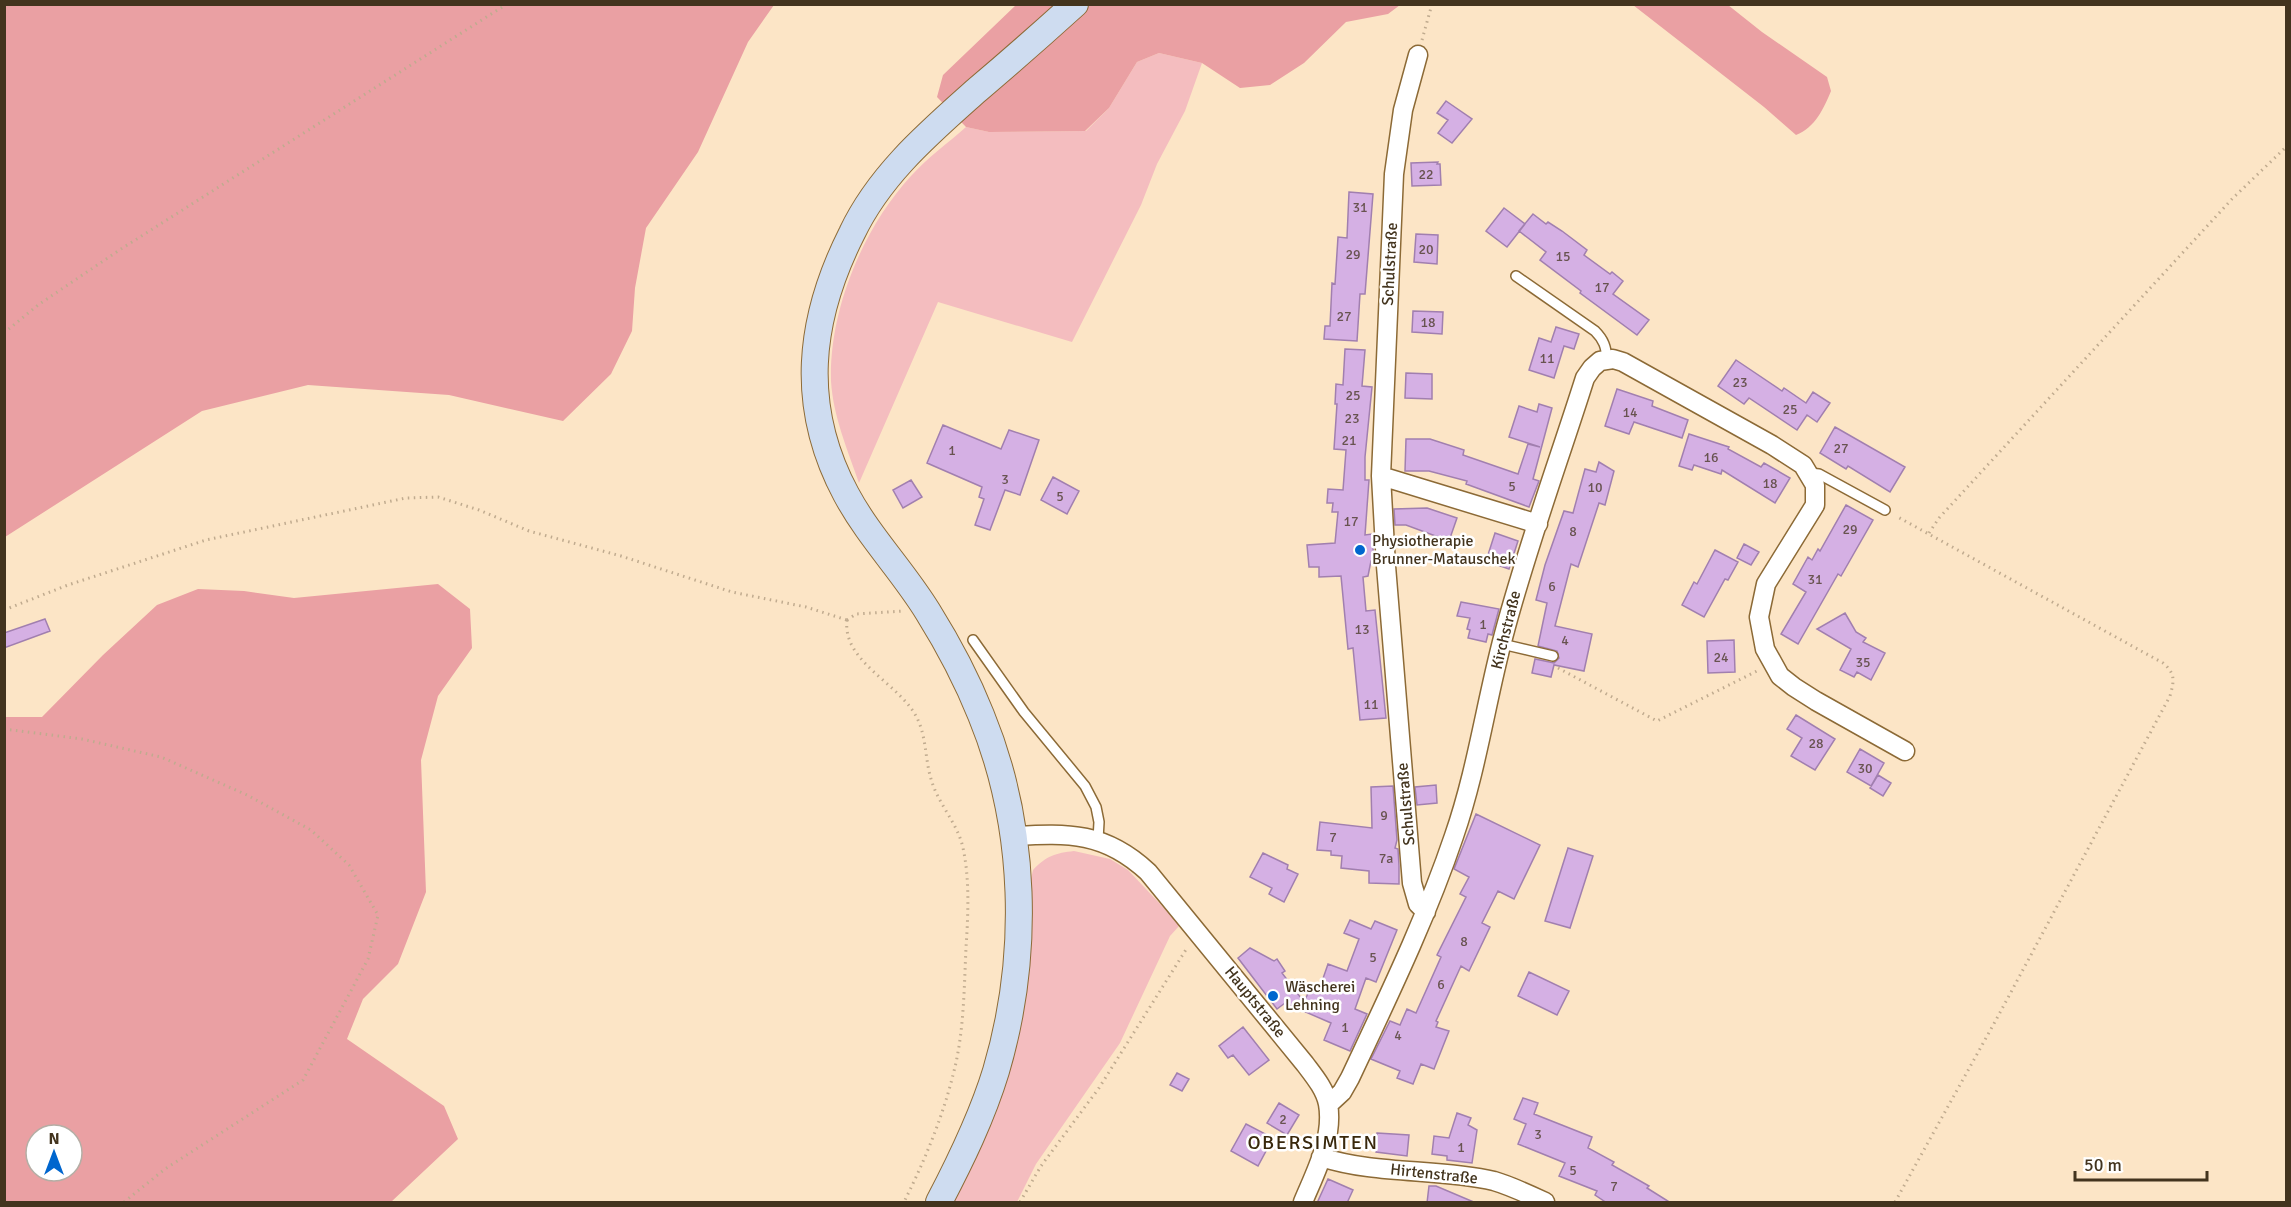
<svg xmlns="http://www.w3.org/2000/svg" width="2291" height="1207" font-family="Signika,sans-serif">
<rect width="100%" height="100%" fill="#fce5c6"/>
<path fill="#f4bdbf" d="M1159,53L1202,63L1185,111L1157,164L1141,205L1072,342L938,302L859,483C848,451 833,416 831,381C829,310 863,228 911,176C927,158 948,143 966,127L989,132L1086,131L1109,108L1137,62Z
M1074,851L1110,859L1128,870L1180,925L1170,936L1120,1043L1036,1164L1017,1202H947L961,1176L1033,870C1046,856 1056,853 1074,851Z"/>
<path fill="#eaa0a3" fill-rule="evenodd" d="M5,4H774V5L748,42L698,152L646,228L635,288L632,331L611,374L563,421L449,395L308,385L202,411L5,537Z
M1016,5H1400L1388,14L1346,22L1304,63L1270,85L1240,88L1202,63L1159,53L1137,62L1109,108L1085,131L989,132L966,127L937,97L943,75Z
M1633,5H1728L1762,32L1827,77L1831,91C1824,108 1815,128 1796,135L1764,107Z
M438,584L470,609L472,648L438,696L421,760L426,892L398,964L363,999L347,1039L444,1106L458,1139L391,1202H5V717H42L103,655L157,605L198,589L244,591L294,598ZM36,1135H72V1171H36Z"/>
<path fill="#d5b0e4" stroke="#a17faf" stroke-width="1.5" d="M1446,101L1472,119L1452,143L1438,133L1448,120L1437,113Z
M1438,162L1437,164H1440L1441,185L1412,186L1411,163Z
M1349,192L1373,194L1365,294H1360L1357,341L1324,339L1325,326H1330L1332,283L1335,284L1338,237L1347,238Z
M1504,208L1525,224L1507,247L1486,231Z
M1533,214L1546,224L1548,222L1562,231L1587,250L1584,255L1610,274L1612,272L1623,281L1613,294L1649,320L1637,335L1580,293L1581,291L1540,260L1546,252L1519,231Z
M1416,234L1438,235L1437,264L1414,262Z
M1413,311L1443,312L1442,334L1412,332Z
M1556,327L1579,334L1574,349L1564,346L1554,378L1529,370L1539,338L1551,342Z
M1345,349L1365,350L1362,386L1372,387L1365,457V480H1369L1365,535L1372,534L1374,561H1371L1368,576L1363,577L1366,611L1375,610L1386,718L1360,720L1353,648L1348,649L1341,576L1319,577V567H1309L1307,545L1335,543L1338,512H1332L1333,503H1327L1328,489L1343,490L1346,450L1334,449L1337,404H1335L1336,384L1343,385Z
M1736,360L1782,391L1784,388L1806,403L1813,392L1830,403L1817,422L1807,415L1797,430L1749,398L1744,404L1718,386Z
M1406,373L1432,374V399L1405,398Z
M1617,389L1653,401L1652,406L1688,420L1682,438L1634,422L1629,434L1605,426Z
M1539,404L1552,408L1533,479L1539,481L1529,507L1466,484L1467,481L1429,471H1405L1406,439H1430L1464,450L1463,455L1518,474L1528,444L1540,447L1509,437L1519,406L1537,412Z
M943,425L1001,449L1009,430L1039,440L1020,495L1005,490L990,530L975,525L984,499L979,497L982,487L927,463Z
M1835,427L1905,467L1890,492L1848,466L1846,469L1820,453Z
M1689,434L1729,447L1728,449L1761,467L1764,463L1790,478L1775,503L1722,470L1721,474L1694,465L1692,470L1679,466Z
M1599,462L1614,471L1605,505L1599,503L1578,567L1571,564L1555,626L1592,634L1584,671L1554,665L1551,677L1532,673L1535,659L1554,663L1559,658L1557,651L1538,646L1547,603L1536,600L1545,565L1564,511L1573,513L1585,469L1596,472Z
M1053,477L1079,491L1067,514L1041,500Z
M911,480L922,497L903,508L893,490Z
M1846,505L1873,520L1841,576L1838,574L1798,644L1781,634L1806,592L1793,584L1808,557L1812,560L1818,549L1820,551Z
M1427,508L1457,518L1449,541L1406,525H1395L1394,509Z
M1495,533L1518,541L1509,569L1486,561Z
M1744,544L1759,552L1751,565L1737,558Z
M1715,550L1738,562L1728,580L1725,579L1704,617L1682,605L1694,582L1697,584Z
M1461,602L1499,609L1492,635L1488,634L1486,642L1468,638L1470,630L1467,629L1470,618L1457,616Z
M1845,613L1856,632L1866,638L1863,642L1885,653L1871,680L1857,672L1854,677L1840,670L1851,649L1817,629Z
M45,619L50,631L4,648V633Z
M1734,640L1735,672L1708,673L1707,641Z
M1796,715L1835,739L1815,770L1791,756L1802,738L1787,729Z
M1860,749L1884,763L1871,786L1847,772Z
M1878,775L1891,783L1883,796L1870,788Z
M1436,785L1437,803L1417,805L1415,787Z
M1393,786L1397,840L1395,848L1398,849L1399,866V884L1369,883V871L1341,868L1342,856L1331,855V851L1317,850L1320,822L1372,828L1371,787Z
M1476,814L1540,845L1514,899L1498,891L1482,923L1490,927L1469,971L1461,966L1436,1021L1438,1022L1436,1027L1449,1031L1434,1069L1421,1064L1413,1084L1397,1078L1400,1071L1371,1059L1390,1021L1400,1025L1407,1009L1416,1013L1441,957L1437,955L1466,897L1460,894L1469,877L1454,869Z
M1568,848L1593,856L1570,928L1545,921Z
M1263,853L1288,865L1287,869L1298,874L1284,902L1269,894L1272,888L1250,877Z
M1350,920L1371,929L1375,921L1397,930L1376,982L1366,978L1355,1009L1367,1014L1350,1051L1324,1040L1331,1023L1285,1003L1277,1009L1238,958L1250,948L1274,961L1277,959L1285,971L1282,973L1304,1002L1310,989L1318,993L1328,964L1347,971L1359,939L1344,933Z
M1529,972L1569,991L1557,1015L1518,996Z
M1243,1027L1269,1060L1249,1075L1233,1055L1228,1058L1219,1046Z
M1177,1073L1189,1079L1182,1091L1170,1085Z
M1523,1098L1538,1103L1534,1114L1592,1137L1588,1148L1614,1162L1612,1165L1649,1186L1647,1188L1671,1203H1607L1595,1195L1597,1191L1559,1176L1565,1163L1518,1144L1526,1124L1514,1119Z
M1279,1103L1299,1115L1287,1135L1267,1123Z
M1457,1113L1471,1118L1468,1125L1477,1130L1472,1163L1447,1160V1156L1432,1154L1434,1136L1449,1138Z
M1246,1124L1273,1138L1258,1166L1231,1151Z
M1377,1133L1409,1135L1407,1156L1376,1152Z
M1328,1179L1353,1190L1347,1203H1317Z
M1429,1186H1436L1476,1203H1427Z"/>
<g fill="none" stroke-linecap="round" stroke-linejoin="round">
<defs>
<path id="lane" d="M1516,276L1595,331C1604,340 1606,347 1607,359
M1809,473L1819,474L1885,510
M973,640L1024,712L1085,786L1096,807L1099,822L1098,840
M1502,644L1553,656"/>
<path id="street" d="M1418,55L1403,110L1394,174L1381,476L1386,566L1412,883L1418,904L1426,912
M1381,476L1538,524
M1014,836C1069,833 1105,832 1148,872L1305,1064C1314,1076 1325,1089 1328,1104C1334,1138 1315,1173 1303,1202
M1328,1105L1342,1092L1350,1078C1387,999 1426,919 1454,836C1477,770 1486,701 1504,634C1527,547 1558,463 1585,378L1592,368L1600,361L1613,359L1623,362L1772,445L1803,465L1815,485V505L1766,584L1759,617L1765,649L1780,676L1794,687L1816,701L1905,751
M1321,1157C1377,1175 1436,1168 1494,1181C1511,1186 1528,1194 1545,1202"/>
<path id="secondary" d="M939,1202C961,1160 982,1117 996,1071C1030,956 1027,827 981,715C967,680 948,644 928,612C903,571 869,537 846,494C799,406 808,320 852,233C880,174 930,132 977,90C1010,62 1043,33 1075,4"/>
</defs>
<use href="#lane" stroke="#8c6a36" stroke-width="12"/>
<use href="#street" stroke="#8c6a36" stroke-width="21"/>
<use href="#secondary" stroke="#8c6a36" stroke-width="28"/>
<path stroke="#c0ab8f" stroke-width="3" stroke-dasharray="1.5 4.5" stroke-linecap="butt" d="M1422,40L1432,4
M4,333L38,305L121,249L507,4
M1929,533L1939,518L2232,199L2286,147
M4,610L68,585L206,540L406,498L438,497L479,510L529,531L621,556L732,592L806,607L847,620
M847,620C842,663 902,684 918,720C927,740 925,762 932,782C939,805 958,824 963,848C970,880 968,916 966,948C964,990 964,1034 953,1075C942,1119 924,1162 904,1202
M847,620L856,614L903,611
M1558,668L1657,721L1757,671
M4,729L82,739L161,757L247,795L311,830L349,865L378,915L368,959L303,1080L165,1169L124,1202
M1020,1202L1041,1166L1099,1088L1187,948
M1895,1202L1996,1020L2170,696C2174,681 2176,674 2163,663L1896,516"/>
<use href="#lane" stroke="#fff" stroke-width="9"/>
<use href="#street" stroke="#fff" stroke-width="18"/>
<use href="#secondary" stroke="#cedcf0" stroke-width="26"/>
</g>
<g fill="#0066ce" stroke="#fff" stroke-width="2">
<circle cx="1360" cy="550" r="6"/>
<circle cx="1273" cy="996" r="6"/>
</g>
<g text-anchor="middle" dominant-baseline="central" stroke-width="5" stroke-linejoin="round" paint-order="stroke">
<g font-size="14" fill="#685350">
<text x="1426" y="174">22</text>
<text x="1360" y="207">31</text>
<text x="1426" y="249">20</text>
<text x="1353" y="254">29</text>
<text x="1563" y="256">15</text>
<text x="1602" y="287">17</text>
<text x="1344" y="316">27</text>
<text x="1428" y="322">18</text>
<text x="1547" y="358">11</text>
<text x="1740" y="382">23</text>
<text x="1353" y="395">25</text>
<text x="1790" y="409">25</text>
<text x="1630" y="412">14</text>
<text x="1352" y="418">23</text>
<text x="1349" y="440">21</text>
<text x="1841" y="448">27</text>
<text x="952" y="450">1</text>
<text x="1711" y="457">16</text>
<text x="1005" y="479">3</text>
<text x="1770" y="483">18</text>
<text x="1512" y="486">5</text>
<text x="1595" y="487">10</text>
<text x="1060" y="496">5</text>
<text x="1351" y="521">17</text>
<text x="1850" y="529">29</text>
<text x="1573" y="531">8</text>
<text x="1815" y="579">31</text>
<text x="1552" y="586">6</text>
<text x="1483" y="624">1</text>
<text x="1362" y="629">13</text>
<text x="1565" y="640">4</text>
<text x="1721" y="657">24</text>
<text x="1863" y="662">35</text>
<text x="1371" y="704">11</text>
<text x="1816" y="743">28</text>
<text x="1865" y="768">30</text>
<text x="1384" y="815">9</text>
<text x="1333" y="837">7</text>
<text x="1386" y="858">7a</text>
<text x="1464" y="941">8</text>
<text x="1373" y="957">5</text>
<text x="1441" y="984">6</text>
<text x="1345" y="1027">1</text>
<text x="1398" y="1035">4</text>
<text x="1283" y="1119">2</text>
<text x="1538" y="1134">3</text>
<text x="1461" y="1147">1</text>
<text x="1573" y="1170">5</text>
<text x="1614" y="1186">7</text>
</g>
<g font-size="16" fill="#43341e" stroke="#fff">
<text transform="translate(1390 264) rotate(-87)">Schulstraße</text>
<text transform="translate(1506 630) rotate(-76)">Kirchstraße</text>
<text transform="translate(1406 804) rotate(-95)">Schulstraße</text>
<text transform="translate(1255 1002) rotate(51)">Hauptstraße</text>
<text transform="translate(1434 1174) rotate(6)">Hirtenstraße</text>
</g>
<g font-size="16" fill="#43341e" stroke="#fff" text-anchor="start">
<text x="1372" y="541">Physiotherapie<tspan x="1372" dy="18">Brunner-Matauschek</tspan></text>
<text x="1285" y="987">Wäscherei<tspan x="1285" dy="18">Lehning</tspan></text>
</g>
<g font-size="20" letter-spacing="1.5" fill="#39280c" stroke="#fff">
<text x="1313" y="1142">OBERSIMTEN</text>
</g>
</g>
<rect width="2291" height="1207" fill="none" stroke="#43341e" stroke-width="12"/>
<g transform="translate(54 1153)"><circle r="28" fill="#ffffff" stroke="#b4aea5" stroke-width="1.5"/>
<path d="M0-4.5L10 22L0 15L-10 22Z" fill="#0066ce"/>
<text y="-9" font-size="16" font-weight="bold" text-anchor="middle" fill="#43341e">N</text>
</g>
<path d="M2075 1171v9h132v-9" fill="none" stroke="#43341e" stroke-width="3"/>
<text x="2084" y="1171" font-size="18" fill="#43341e" stroke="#ffffff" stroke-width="4.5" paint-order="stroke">50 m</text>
</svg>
